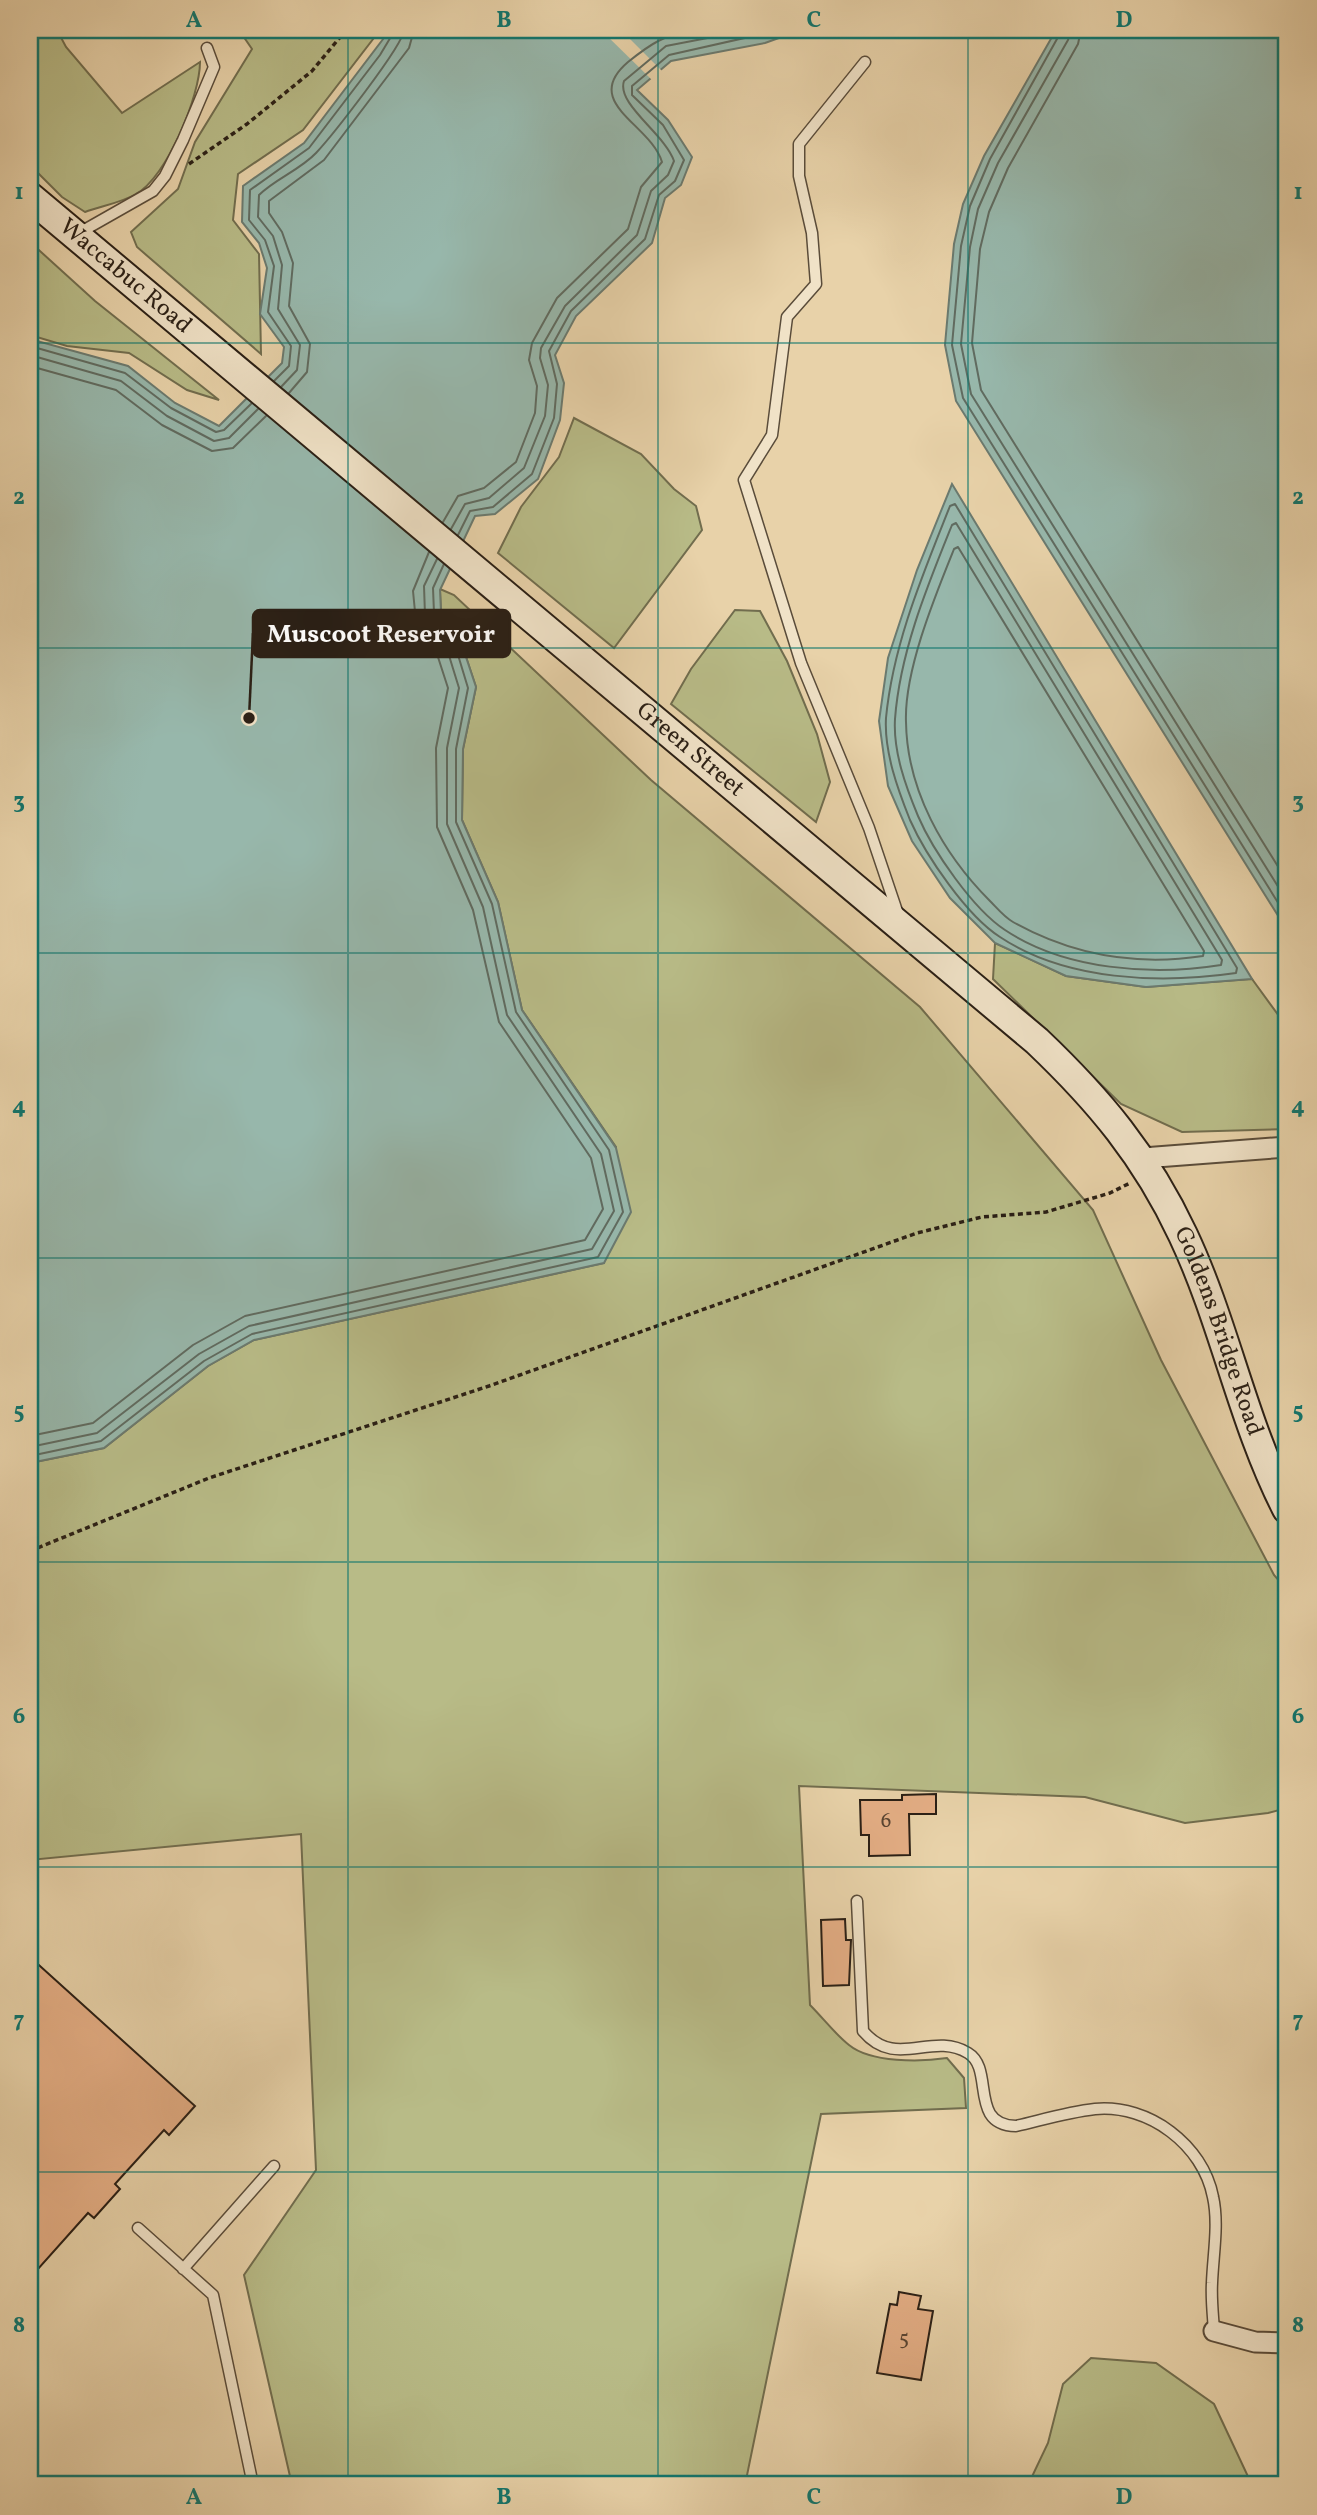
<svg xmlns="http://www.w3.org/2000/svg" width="1317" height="2515" font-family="Vollkorn,serif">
<rect width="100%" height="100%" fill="#e8d2a9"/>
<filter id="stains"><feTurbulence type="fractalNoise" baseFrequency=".00286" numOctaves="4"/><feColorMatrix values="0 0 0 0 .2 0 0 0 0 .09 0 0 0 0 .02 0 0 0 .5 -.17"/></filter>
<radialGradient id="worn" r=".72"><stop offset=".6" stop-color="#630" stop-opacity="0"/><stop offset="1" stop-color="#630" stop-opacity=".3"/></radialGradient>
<path fill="#b8bb87" stroke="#716d4e" stroke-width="2" d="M30,30H57L66,47L122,113L200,62C200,96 167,177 136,194C121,203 101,206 85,212L62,197L30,165Z
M239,30H380L303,130L238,174L233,220L259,254L261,354L137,247L131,232L178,189L195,142L252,49Z
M30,242L95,301L219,400L187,390L129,353L67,346L30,335Z
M574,418L641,454L674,489L696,506L702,530L614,648L498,553L521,507L559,457Z
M440,589L454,595L651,780L920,1007L1093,1210L1161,1360L1274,1575L1287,1590V1808L1268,1813L1185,1823L1085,1797L799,1786L810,2005C823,2018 835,2034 849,2045C871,2063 921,2062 947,2058L964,2078L966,2108L821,2114L745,2485H292L244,2275L316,2170L301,1834L30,1860V1463L104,1448L208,1366L254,1340L604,1263L616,1147L522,1010L498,902L462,820L463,749L476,687L461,642L441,612Z
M735,610L760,611L787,661L817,734L830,782L816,822L671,704L691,669Z
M995,943L1066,976L1146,987L1252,979L1287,1027V1129L1182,1132L1121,1104L993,979Z
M1091,2358L1156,2363L1214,2404L1252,2485H1028L1048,2443L1063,2384Z"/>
<path fill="#97b7ab" stroke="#6b7a6f" stroke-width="2" d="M390,30H801L765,43L671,61L637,90L668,120L692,157L681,185L665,198L652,243L576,316L555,355L564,383L560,420L538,479L495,514L475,516L440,590L441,612L461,642L476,687L463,749L462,820L498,902L522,1010L616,1148L631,1212L604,1263L254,1340L208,1366L104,1448L30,1463V339L128,366L175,403L219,426L282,363L284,347L260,314L267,268L259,243L242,222L243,186L304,143Z
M1056,30H1287V930L956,401L945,345L954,244L963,204L984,156Z
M952,484L1252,979L1146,987L1066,976L995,943L950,898L912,841L888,786L879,721L888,658L917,570Z"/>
<path fill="#e8d2a9" d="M601,30H621L663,72L653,81Z"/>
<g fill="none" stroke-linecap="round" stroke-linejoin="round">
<path stroke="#606b60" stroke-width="2" d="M1062,30L990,159L970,206L961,246L952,345L963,398L1287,917
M1071,30L1068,40L998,163L978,209L970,247L961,344L971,394L1287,901
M1081,30L1078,44L1008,168L989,212L980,249L972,343L981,390L1287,881
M30,346L125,373L171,408L216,432L224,430L252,403
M30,355L121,381L167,416L214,441L229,438L258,409
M30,366L116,390L162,425L212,451L233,448L266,416
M274,381L289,366L291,346L268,312L274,266L265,240L249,220L250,190L309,148L380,55L395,30
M281,387L297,370L300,345L278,309L282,265L273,236L258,217L259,195C275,179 300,170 316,153C331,137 403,46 404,30
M289,393L307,372L310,344L289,306L293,263L282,232L269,213V201L324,160L409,48L414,30
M955,504L1237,968L1236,973C1160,984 1066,981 1000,937C967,916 926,856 910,820C898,790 884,752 886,718C893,644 923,574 950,506Z
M443,522L458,496L484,488L516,462L535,413L537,386L529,360L532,343L557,298L628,229L641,187L662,162C651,124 580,103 628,62C653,42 663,36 694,30
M956,523L1222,960L1221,965C1152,976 1065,970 1005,930C973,909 933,851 918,816C906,787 893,752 895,719C900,652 927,587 952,525Z
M451,529L465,504L489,498L524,468L545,416L548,385L540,358L541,348L565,306L637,235L651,191L668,175L674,161C665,134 616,104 624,81L666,46L749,30
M458,535L470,511L493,507L532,474L554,418L557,384L549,351L571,311L645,239L659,195L675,181L684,160L663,125L632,95V86L669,55L780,30
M958,547L1204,951L1203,956C1137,966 1072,955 1013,922C1004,917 997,908 990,901C943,854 907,790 906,722C904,671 935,596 954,549Z
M30,1436L93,1423L193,1345L245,1316L585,1240L603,1209L591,1158L499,1022L473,910L437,827L436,748L448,688L437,654L416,622L413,591L429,552
M30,1447L97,1433L199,1354L249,1326L592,1249L614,1211L601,1154L507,1015L483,907L447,824V748L459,688L447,649L425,615L424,586L437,559
M30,1456L101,1441L204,1361L252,1334L598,1257L623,1212L609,1150L516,1012L492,904L456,822V749L468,688L455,645L434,613L433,588L444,564"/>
</g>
<path fill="#e4ae85" stroke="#2a1f15" stroke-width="2" d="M936,1794V1814H909L910,1855L869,1856V1835H861L860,1800H902V1795Z
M845,1919L846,1940H851L849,1985L823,1986L821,1920Z
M30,1957L195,2106L169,2135L164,2130L115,2184L120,2189L94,2218L88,2213L30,2278Z
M899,2292L921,2296L918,2309L933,2311L921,2380L877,2373L890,2304L897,2305Z"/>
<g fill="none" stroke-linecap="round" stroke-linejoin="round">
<defs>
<path id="service" d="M865,62L799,144V176L812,233L816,284L787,317L772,435L744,480L801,663L869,828L898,914
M79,233L153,191L165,176L183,140L214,67L207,48
M857,1901L863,2031C896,2070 931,2031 968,2053C995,2069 968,2125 1016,2126C1042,2120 1068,2112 1095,2109C1149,2104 1203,2145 1213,2197C1219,2224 1213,2255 1212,2283C1211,2299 1213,2315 1214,2331
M138,2228L213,2295L253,2485
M183,2269L274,2166"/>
<path id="minor" d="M1143,1158L1287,1147
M1214,2331L1255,2342L1287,2343"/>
<g id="secondary">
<path id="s1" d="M30,197L1037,1041C1099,1100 1146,1156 1183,1235C1225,1324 1242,1421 1287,1509"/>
</g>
</defs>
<use href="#service" stroke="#5a4c3a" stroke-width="13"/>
<use href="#minor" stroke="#5a4c3a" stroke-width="23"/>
<use href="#secondary" stroke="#2a1f15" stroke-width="32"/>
<path stroke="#2a1f15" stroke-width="3.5" stroke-dasharray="5 3.5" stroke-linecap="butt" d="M189,164L247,124L312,71L346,30
M30,1551L209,1478L489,1386L917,1233L982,1217L1046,1212L1110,1193L1130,1183"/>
<use href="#service" stroke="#f0e2c7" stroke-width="10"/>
<use href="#minor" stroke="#f0e2c7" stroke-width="19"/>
<use href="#secondary" stroke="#f0e2c7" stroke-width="28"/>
</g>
<path fill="none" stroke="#0f766e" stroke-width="2" stroke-opacity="0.55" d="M348,30V2485M658,30V2485M968,30V2485M30,343H1287M30,648H1287M30,953H1287M30,1258H1287M30,1562H1287M30,1867H1287M30,2172H1287"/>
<g text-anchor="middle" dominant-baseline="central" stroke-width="5" stroke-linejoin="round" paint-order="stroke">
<g font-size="21" fill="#584331">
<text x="886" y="1821">6</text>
<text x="904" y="2338">5</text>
</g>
<g font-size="24" fill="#2a1f15" stroke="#f0e2c7">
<text stroke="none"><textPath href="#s1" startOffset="124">Waccabuc Road</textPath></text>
<text stroke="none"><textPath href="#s1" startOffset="861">Green Street</textPath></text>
<text stroke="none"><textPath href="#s1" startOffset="1661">Goldens Bridge Road</textPath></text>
</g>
</g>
<path fill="none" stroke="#2a1f15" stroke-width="2.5" d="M249 718L253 633"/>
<circle fill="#2a1f15" stroke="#f0e2c7" stroke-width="2.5" cx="249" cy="718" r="7"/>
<rect fill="#2a1f15" stroke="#2a1f15" stroke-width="2.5" x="253" y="610" width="257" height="47" rx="7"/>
<g font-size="26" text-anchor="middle" font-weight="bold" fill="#fff">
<text x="381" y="642">Muscoot Reservoir</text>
</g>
<rect width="1317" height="2515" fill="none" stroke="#e8d2a9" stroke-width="77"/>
<rect x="38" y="38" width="1240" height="2438" fill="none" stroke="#0f766e" stroke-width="2.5"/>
<g font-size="23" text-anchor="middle" font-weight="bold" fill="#0f766e">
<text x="194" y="27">A</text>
<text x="504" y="27">B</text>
<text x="814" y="27">C</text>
<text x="1124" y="27">D</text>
<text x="19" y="199">1</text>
<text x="1298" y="199">1</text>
<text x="19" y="504">2</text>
<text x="1298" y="504">2</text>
<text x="19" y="808">3</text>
<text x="1298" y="808">3</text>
<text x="19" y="1113">4</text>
<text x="1298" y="1113">4</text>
<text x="19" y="1418">5</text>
<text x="1298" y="1418">5</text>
<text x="19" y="1723">6</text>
<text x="1298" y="1723">6</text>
<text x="19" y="2027">7</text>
<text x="1298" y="2027">7</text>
<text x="19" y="2332">8</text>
<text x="1298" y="2332">8</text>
<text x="194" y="2504">A</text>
<text x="504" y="2504">B</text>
<text x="814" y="2504">C</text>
<text x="1124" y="2504">D</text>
</g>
<rect width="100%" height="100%" filter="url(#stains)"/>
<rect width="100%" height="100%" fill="url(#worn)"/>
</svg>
